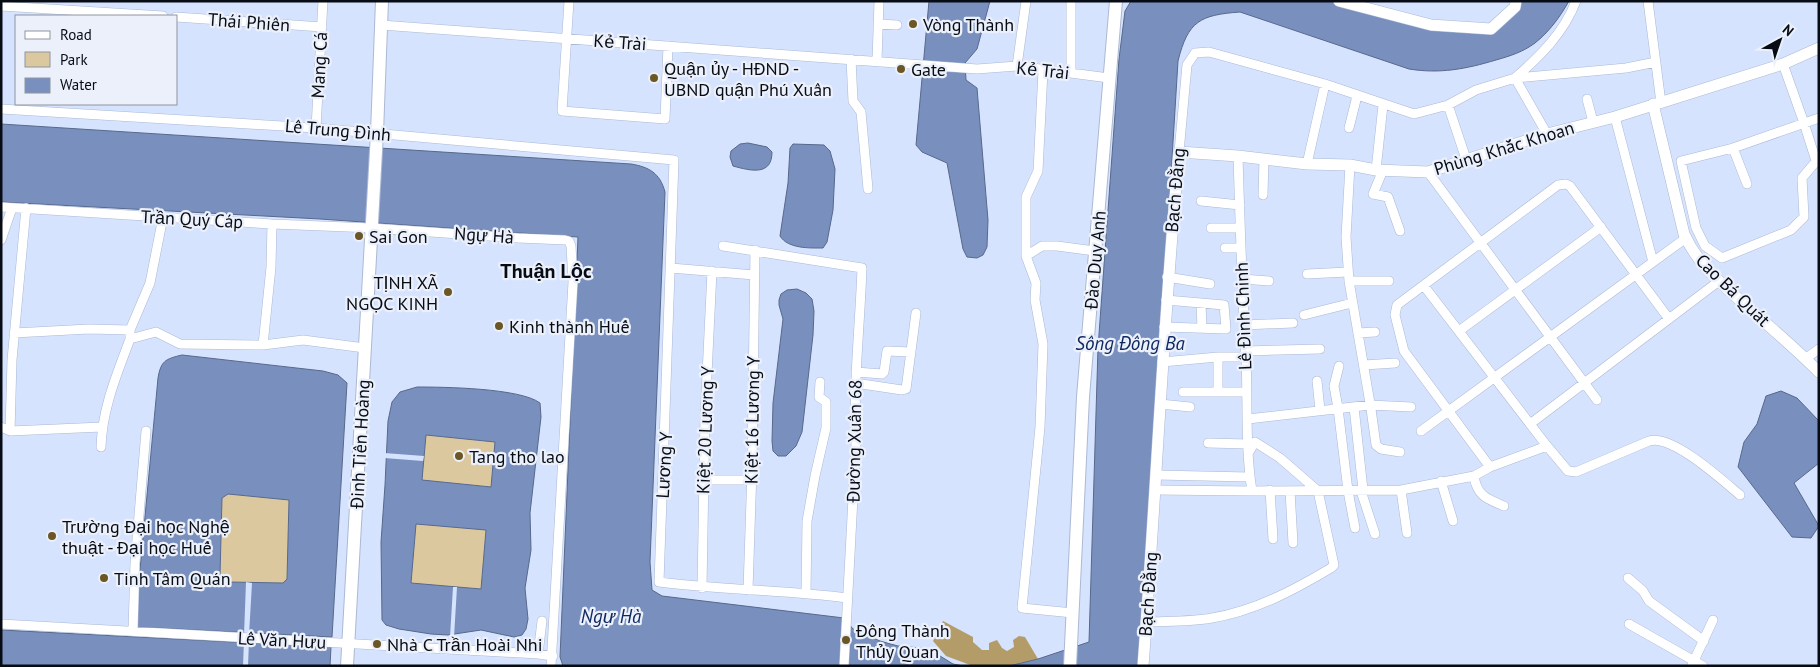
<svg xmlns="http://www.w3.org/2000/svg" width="1820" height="667" font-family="'PT Sans',sans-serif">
<rect width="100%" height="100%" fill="#d5e3fe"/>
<path fill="#dcc89e" d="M426,435L495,442L491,487L422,480Z
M228,494L289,500L287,580L283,583L228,582L223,580L220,576L222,498Z
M415,524L486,530L481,589L411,583Z"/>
<path fill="#b39c68" d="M943,621L973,637V642L982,650H989V643L997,640L1002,648L1007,651L1014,647L1013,640L1019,636L1025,637L1038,659L1009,666H973L946,656L933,641Z"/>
<path fill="#7990be" stroke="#57688b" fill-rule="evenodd" d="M929,1H990L977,49L965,63L966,80L977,88L988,220L987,247L983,255L977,258L967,257L963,249L947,163L922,152L916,145Z
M1131,1H1343L1472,31L1517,12L1522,1H1569C1560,17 1549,32 1535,43C1523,52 1510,56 1496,60C1466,69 1440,74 1409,69L1240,12C1200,15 1188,21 1178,61L1155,434L1139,666H1009L1038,659L1089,642L1098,348L1119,59L1125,11Z
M1,124L631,164C649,167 660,173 665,192L650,562L652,590L662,596L844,618L853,629L880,641L898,646L921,648L932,651L953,664L963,666H563L560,657L578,237L320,219L1,202Z
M748,143L767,147L772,152C772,176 751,171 733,166L730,157L731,151L740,144Z
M793,144L824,145L830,151L835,169L833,210L827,242L823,248C810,248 788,249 780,236L788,183L790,148Z
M797,289L806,293L812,299L814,311L813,335L802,432L796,446L786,456H778L773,451L772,441L773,403L783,319L779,305V300L781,294L787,290Z
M182,355L323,371L338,375L347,383L332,637L137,627V602L158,378C161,361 165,359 182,355ZM228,494L289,500L287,579L283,583L228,582L223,580L220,575L222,498Z
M417,387C444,387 520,388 540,403L541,417L530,513L531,550L525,588L528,619L526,629L522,635L514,637L481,630L448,635L431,634L399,629L386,625L382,620L381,542L385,485L388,421L392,402L400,392ZM426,435L495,442L491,487L422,480ZM416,524L486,530L481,589L411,583Z
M1781,391L1797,398L1819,421V463L1794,483L1819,526L1811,538L1792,537L1738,467L1744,442L1757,424L1766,396Z
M1,630L331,647L330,666H1Z"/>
<path fill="#d5e3fe" d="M384,453L424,456L423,461L384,458Z
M246,582L252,583L249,635H244Z
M453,587H457L454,637H450Z
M244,640L249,641L248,666H243Z"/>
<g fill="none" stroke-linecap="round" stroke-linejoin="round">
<defs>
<path id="minor" d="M569,1L562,111L665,119L668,46
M1648,1L1661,103
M1,6L163,16
M176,17L322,27
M878,24L897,25
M381,25L977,69L1017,66L1109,78
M851,59L853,101L861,112L868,189
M877,61L879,1
M1783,64L1804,123L1816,161
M1017,66L1026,1
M1043,70L1038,171L1026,197V256L1036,283L1035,300L1043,344L1040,427L1022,608L1073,613
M1071,73V1
M1515,78C1540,56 1564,33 1576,1
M1515,78L1547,134
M1587,99L1593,122
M1448,105L1466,159
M1,109L316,128L674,160L659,582C721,590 784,590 847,598
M1615,117L1653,262
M1819,118L1733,148L1681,161L1696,228L1705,246L1722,258L1791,230L1804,217L1802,178L1819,158
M316,128L323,1
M1349,128L1357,96
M1733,148L1747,184
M1179,152L1187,65L1195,53L1209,52L1325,84L1414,114L1448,105L1476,90L1515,78L1626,68L1656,62
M1238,156C1240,223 1242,291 1246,358C1248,401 1245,448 1252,491
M1307,164L1325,84
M1350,165L1346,237L1349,281L1371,409L1376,445L1381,449L1400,452
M1376,170L1383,105
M1383,170L1373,194L1388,197L1400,231
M1428,172L1597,400
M1263,195L1264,159
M1201,201L1240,205
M1,207L272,224L372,228L518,238L565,240L569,241L571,246L573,282L551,666
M1211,228H1239
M1,240L12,208
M723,246L862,268C860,326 853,384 856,442L844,666
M1225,248H1240
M1026,256L1042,246H1057L1095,251
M671,268L754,275
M1307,274L1348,272
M1167,277L1210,284
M1242,279L1269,281
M1349,281H1389
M1424,286L1547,446L1568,471L1576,472L1649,441C1672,434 1722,480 1740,495
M1201,304L1202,328
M1304,315L1352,303
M1244,325L1293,323
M1164,327L1226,329L1224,305L1166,300
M1459,331L1601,227
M14,333L89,329L130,330
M1358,333L1375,332
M130,339L156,332L180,344L263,345L303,340L365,348
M263,345L271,267L272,224
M1245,351L1320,349
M1218,357V392
M1805,359L1819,349
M1162,362L1218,357H1246
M1364,365L1395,363
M1339,366L1334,386L1338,408L1348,491L1355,528
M856,372L882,374L884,372L887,351L911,352
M1317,381L1320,410
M855,383L902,390L906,389L916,313
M1183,392H1246
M1160,404L1190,407
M1354,407L1363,490
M1248,419L1370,405L1411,407
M1530,424L1719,281
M1,427L10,431L102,427
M10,431L12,360L26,208
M1421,431L1686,238
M1208,443L1248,444
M101,447C102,409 117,374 130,339V330L150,283L163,217
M1490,467L1404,351L1395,315L1397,305L1558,185L1566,184L1570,186L1669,319
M1157,475L1249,477
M1474,476C1477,496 1487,499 1504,506
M704,480H751
M1441,481L1453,521
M1155,490L1252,491L1401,490L1474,476L1490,467L1547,446
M1270,490L1273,539
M1401,490L1407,533
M1290,491L1293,543
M1361,491L1375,534
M1628,578L1643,591L1649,601L1704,641
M702,588L705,416L712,271
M748,590L752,469L755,250
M806,593L807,521L815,476L826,428V402L819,397L820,382
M1147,622C1168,621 1190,622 1212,618C1255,611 1294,590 1331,568L1334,565L1318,491L1280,458L1255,442L1249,452
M1,624L538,654L553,656
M1629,624L1703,666
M133,631L135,563L146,431
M538,654L542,621
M1692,665L1713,620"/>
<path id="tertiary" d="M1339,1L1431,25L1491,29L1515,7L1516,1
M1653,104L1684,234C1698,265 1719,281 1744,304C1769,326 1795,348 1819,372
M1143,666C1156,495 1163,323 1179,152L1238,156L1307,164L1350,165L1376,170L1428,172L1547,134L1615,117L1783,64L1819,48"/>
<path id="secondary" d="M347,666L377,133L382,1
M1070,666L1083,397L1116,1"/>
</defs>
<use href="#minor" stroke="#acb9d3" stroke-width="10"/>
<use href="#tertiary" stroke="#acb9d3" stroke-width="12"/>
<use href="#secondary" stroke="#acb9d3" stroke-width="14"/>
<use href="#minor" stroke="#fff" stroke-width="9"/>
<use href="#tertiary" stroke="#fff" stroke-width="11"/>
<use href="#secondary" stroke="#fff" stroke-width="12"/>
</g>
<g fill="#6b5625" stroke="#ebf0fb" stroke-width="2">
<circle cx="913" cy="24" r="5"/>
<circle cx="901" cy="69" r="5"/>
<circle cx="654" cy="78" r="5"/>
<circle cx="359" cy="236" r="5"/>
<circle cx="448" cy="292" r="5"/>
<circle cx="499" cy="326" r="5"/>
<circle cx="459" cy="456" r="5"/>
<circle cx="52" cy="536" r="5"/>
<circle cx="104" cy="578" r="5"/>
<circle cx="846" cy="640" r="5"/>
<circle cx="377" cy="644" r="5"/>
</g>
<g text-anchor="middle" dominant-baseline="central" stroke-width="4.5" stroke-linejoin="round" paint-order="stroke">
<g font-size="18" fill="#070c14" stroke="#ebf0fb">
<text transform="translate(249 22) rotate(4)">Thái Phiên</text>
<text transform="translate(620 42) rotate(4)">Kẻ Trài</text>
<text transform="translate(319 65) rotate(-87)">Mang Cá</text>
<text transform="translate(1043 70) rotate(6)">Kẻ Trài</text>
<text transform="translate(338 130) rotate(5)">Lê Trung Đình</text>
<text transform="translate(1504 148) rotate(-17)">Phùng Khắc Khoan</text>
<text transform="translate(1175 190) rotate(-85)">Bạch Đằng</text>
<text transform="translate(192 219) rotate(3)">Trần Quý Cáp</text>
<text transform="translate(484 235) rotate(4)">Ngự Hà</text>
<text transform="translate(1095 260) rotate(-85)">Đào Duy Anh</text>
<text transform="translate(1733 290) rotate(44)">Cao Bá Quát</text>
<text transform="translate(1243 316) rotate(-92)">Lê Đình Chinh</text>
<text transform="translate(752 420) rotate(-89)">Kiệt 16 Lương Y</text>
<text transform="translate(705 430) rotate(-88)">Kiệt 20 Lương Y</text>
<text transform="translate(854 441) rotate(-89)">Đường Xuân 68</text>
<text transform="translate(360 444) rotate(-87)">Đinh Tiên Hoàng</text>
<text transform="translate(664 465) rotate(-87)">Lương Y</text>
<text transform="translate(1148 594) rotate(-86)">Bạch Đằng</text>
<text transform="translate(282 640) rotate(3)">Lê Văn Hưu</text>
</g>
<g font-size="18" fill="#070c14" stroke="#ebf0fb" text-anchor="start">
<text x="923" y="24">Vòng Thành</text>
<text x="664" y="68">Quận ủy - HĐND -<tspan x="664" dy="21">UBND quận Phú Xuân</tspan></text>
<text x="911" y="69">Gate</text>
<text x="369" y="236">Sai Gon</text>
<text x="438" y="282" text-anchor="end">TỊNH XÃ<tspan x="438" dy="21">NGỌC KINH</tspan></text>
<text x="509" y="326">Kinh thành Huế</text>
<text x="469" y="456">Tang tho lao</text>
<text x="62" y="526">Trường Đại học Nghệ<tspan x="62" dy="21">thuật - Đại học Huế</tspan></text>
<text x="114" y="578">Tinh Tâm Quán</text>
<text x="856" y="630">Đông Thành<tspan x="856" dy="21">Thủy Quan</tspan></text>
<text x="387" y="644">Nhà C Trần Hoài Nhi</text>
</g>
<g font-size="19" font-style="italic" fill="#0f2860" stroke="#ebf0fb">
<text x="1130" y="343">Sông Đông Ba</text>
<text x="611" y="616">Ngự Hà</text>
</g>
<g font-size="20" font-weight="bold" fill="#070c14" stroke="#ebf0fb">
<text x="546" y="271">Thuận Lộc</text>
</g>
</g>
<rect width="1820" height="667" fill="none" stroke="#070c14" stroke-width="5"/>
<rect x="15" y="15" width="162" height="90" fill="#ebf0fb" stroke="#90959f"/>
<rect x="25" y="31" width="25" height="8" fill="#ffffff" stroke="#90959f"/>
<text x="60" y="40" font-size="15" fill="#070c14">Road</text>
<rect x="25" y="52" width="25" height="15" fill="#dcc89e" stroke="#90959f"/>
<text x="60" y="65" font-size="15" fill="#070c14">Park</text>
<rect x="25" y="78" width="25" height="15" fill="#7990be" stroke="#90959f"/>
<text x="60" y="90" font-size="15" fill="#070c14">Water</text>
<g transform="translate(1780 40) rotate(40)" stroke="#ebf0fb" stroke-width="4" paint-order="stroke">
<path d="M0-4L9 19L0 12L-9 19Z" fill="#070c14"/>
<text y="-8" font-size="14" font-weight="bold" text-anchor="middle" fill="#070c14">N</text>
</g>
</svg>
